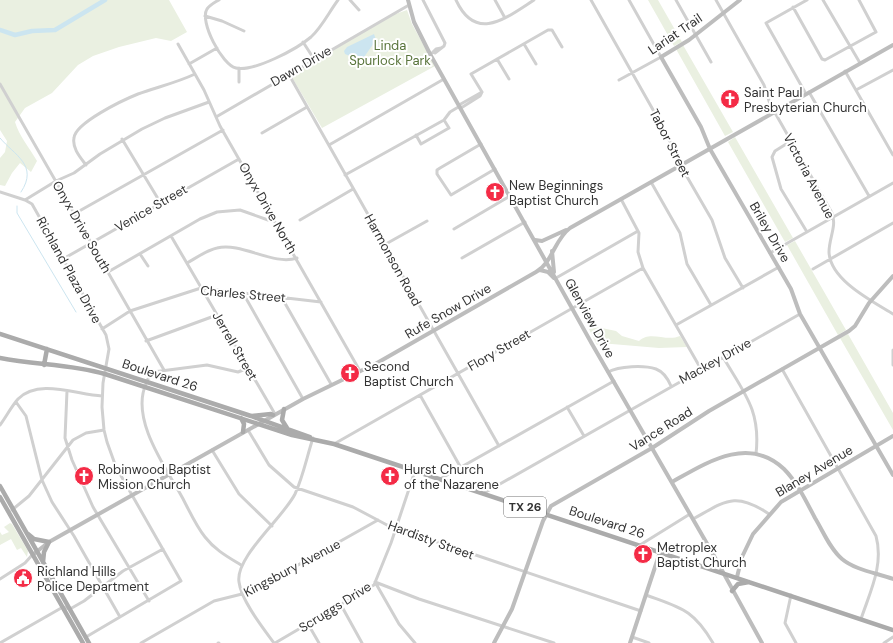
<svg xmlns="http://www.w3.org/2000/svg" width="893" height="643" font-family="'DM Sans',sans-serif">
<rect width="100%" height="100%" fill="#fff"/>
<path fill="#eaf0e1" d="M0,0H169L187,32L171,41L156,38L119,47L93,56L78,65L52,93L25,108L15,122C19,136 29,147 37,161L31,172L20,163L12,173L5,186L0,185V158L5,152L7,141L0,130Z
M648,0H658L682,42L674,46Z
M407,10L412,24L435,66L322,128L290,74L387,17Z
M683,45L733,132L725,136L676,49Z
M735,137L793,238L785,242L728,142Z
M795,241L846,330L838,335L787,245Z
M597,327L616,331L622,336L639,341C650,330 666,342 680,336L687,347L659,348L600,343L597,345L589,329Z
M848,334L893,413V430L840,338Z
M10,523L12,524L28,551L27,557L21,548L17,550L11,539L0,545V532L2,535L9,532L4,527Z"/>
<path fill="#cce5f0" d="M374,34L376,40L362,60H359L345,54L344,51L347,47Z"/>
<g fill="none" stroke-linecap="round" stroke-linejoin="round">
<path stroke="#cce5f0" stroke-width="1" d="M0,138C14,155 39,165 21,192
M17,206V213L76,312"/>
<path stroke="#cce5f0" stroke-width="4.5" d="M0,30L15,35L32,31L55,30L105,0"/>
<path stroke="#d0d0d0" stroke-width="3" d="M219,0C215,2 210,5 207,9C199,21 222,65 236,68C254,72 297,49 311,37C322,27 329,12 338,0
M350,0L359,10
M423,0L445,43L444,46L435,53L433,52
M456,0C476,43 506,18 534,0
M495,0L505,18
M591,0L665,131L686,175L712,220L725,258L743,288
M676,0L711,62
M716,0L764,85L770,104L832,213C837,226 829,238 829,252C830,280 872,301 893,314
M823,0L860,63
M793,7L822,59L825,60L876,32L859,0
M205,16L222,21L244,31
M303,42L314,59
M178,44L204,90L220,126L360,371
M524,44L536,64
M432,53L436,49L441,48
M497,59L509,79
M189,64L217,48
M845,71L893,155
M288,73L499,446
M619,80L661,57L629,0
M239,82V68
M0,84L164,370
M856,90L893,70
M482,92L471,74L548,30H552L562,47
M809,92L869,196
M806,94L766,23L807,0
M459,105L482,92
M461,108L480,96L482,92
M216,117L409,5
M262,133L307,107
M416,135L421,144L449,128L444,120
M122,139L160,202
M791,141L775,151L772,157L781,189L807,232
M481,144L440,168L437,170V174L451,195L495,169
M329,145L444,79
M86,165C80,157 72,148 74,138C75,123 123,100 138,94C157,87 176,83 195,74
M345,175L444,120L450,112L460,106
M651,182L680,233L687,264L711,305
M0,192L25,200L32,204L106,335L109,349L103,383L102,407L104,430L107,442L116,467L181,581L86,637
M621,199L639,233L638,252L643,268L701,369
M25,200L56,181L74,173L100,154L142,129L165,118L209,102
M74,214L223,130
M300,220L353,189
M454,229L510,196
M171,236L275,414
M384,245L427,221
M770,253L893,183
M140,254L148,266
M462,258L525,222
M63,259L239,159
M187,263C196,258 207,250 217,248C242,242 273,266 297,258
M813,269L893,223
M108,272L200,219L217,212L240,210L268,220L274,219
M556,278L638,231
M243,293L303,399
M282,298L331,384
M676,325L779,267
M102,329L130,311L201,288L321,302
M146,341L217,315
M893,350V365
M723,357C744,393 761,410 756,454
M782,369L876,536C884,565 870,592 861,619
M608,372C619,366 644,365 656,369C664,372 668,379 671,386
M67,391L65,438L72,460L93,507L149,601
M420,395L461,468
M16,402L26,416L42,480L52,502L74,536L120,617
M567,407L584,436
M0,425C6,417 11,407 18,399C39,378 77,395 102,396
M248,430L269,465L294,487L353,507L387,525L641,611
M334,444L643,268
M212,450L239,494L272,526
M440,479L614,381
M484,493L800,314
M12,510L29,496L73,440L86,433L104,430
M693,519C726,501 735,491 769,514
M640,545L690,514
M241,565C228,557 215,550 205,537C196,526 189,510 182,497C166,468 130,419 146,384C148,379 149,375 153,372L207,365L238,372L248,368
M0,579L25,563L33,554
M375,582L419,599L554,643
M375,582L399,624L415,643
M646,595C681,608 693,609 713,643
M791,595L785,623L796,643
M341,605L362,643
M308,624L319,643
M632,637L649,643
M0,643L63,607L70,609L84,601L123,571L163,549
M141,643L214,601L250,592L378,520
M218,643H219
M274,643C263,628 241,600 239,582C235,557 283,518 295,494C303,477 307,456 313,438
M275,643L374,585L391,543L415,471
M884,643L893,637"/>
<path stroke="#bdbdbd" stroke-width="4" d="M408,0L414,22L430,54L592,344L713,554L762,643
M740,0L689,40L661,57L701,127L710,149L791,289L800,314L893,475
M535,240L542,241L566,230
M552,251L554,272
M540,270L548,272L554,278
M672,482C706,463 748,435 784,469C797,482 806,501 815,518C823,531 830,549 842,559C855,570 877,573 893,579
M35,553L49,542L303,399L377,363L536,272C553,262 554,240 570,228L893,45
M737,577L742,557L753,534L781,502L893,436
M494,643L512,609L543,521L551,506L652,448L709,411L849,331L855,326L869,303L893,276
M630,643L660,552"/>
<path stroke="#ababab" stroke-width="4.5" d="M0,334L251,416L310,437
M0,358C35,365 71,364 105,374L292,435L334,444L893,630
M44,365L47,349
M284,409L282,420L287,428
M252,416L271,414L273,415
M241,418L244,424L243,432
M0,486L89,643
M0,497L83,643
M28,534L34,539L49,542L44,552L43,562
M732,591L738,584L749,582"/>
</g>
<defs>
<symbol id="church-disc" viewBox="-11 -11 22 22"><circle r="9.5" fill="#f42b46" stroke="#fff"/><path d="M-1.2-6h2.4v3.5h3.3v2.4h-3.3V6h-2.4V-.1h-3.3v-2.4h3.3Z" fill="#fff"/></symbol>
<symbol id="civic-disc" viewBox="-11 -11 22 22"><circle r="9.5" fill="#f42b46" stroke="#fff"/><path d="M-.6-6.5H3V-4.5H.6V-3L4-1V1h2V6H-6V1h2V-1L-.6-3ZM-1.2 2.5V6h2.4V2.5Z" fill="#fff"/></symbol>
</defs>
<g fill-rule="evenodd">
<use href="#church-disc" x="719" y="88" width="22" height="22"/>
<use href="#church-disc" x="484" y="181" width="22" height="22"/>
<use href="#church-disc" x="339" y="362" width="22" height="22"/>
<use href="#church-disc" x="73" y="465" width="22" height="22"/>
<use href="#church-disc" x="379" y="465" width="22" height="22"/>
<use href="#church-disc" x="632" y="543" width="22" height="22"/>
<use href="#civic-disc" x="12" y="567" width="22" height="22"/>
</g>
<g text-anchor="middle" dominant-baseline="central" stroke-width="4" stroke-linejoin="round" paint-order="stroke">
<rect fill="#fff" stroke="#707070" stroke-width="1" x="504" y="497" width="42" height="20" rx="3"/>
<g font-size="12" font-weight="bold" fill="#333">
<text x="525" y="507">TX 26</text>
</g>
<g font-size="13" fill="#333" stroke="#fff">
<text transform="translate(675 34) rotate(-34)">Lariat Trail</text>
<text transform="translate(301 66) rotate(-30)">Dawn Drive</text>
<text transform="translate(670 143) rotate(63)">Tabor Street</text>
<text transform="translate(809 176) rotate(62)">Victoria Avenue</text>
<text transform="translate(151 208) rotate(-30)">Venice Street</text>
<text transform="translate(268 208) rotate(60)">Onyx Drive North</text>
<text transform="translate(82 227) rotate(60)">Onyx Drive South</text>
<text transform="translate(770 232) rotate(60)">Briley Drive</text>
<text transform="translate(393 260) rotate(61)">Harmonson Road</text>
<text transform="translate(69 270) rotate(61)">Richland Plaza Drive</text>
<text transform="translate(243 294) rotate(5)">Charles Street</text>
<text transform="translate(448 311) rotate(-30)">Rufe Snow Drive</text>
<text transform="translate(590 318) rotate(61)">Glenview Drive</text>
<text transform="translate(235 346) rotate(60)">Jerrell Street</text>
<text transform="translate(499 350) rotate(-30)">Flory Street</text>
<text transform="translate(715 361) rotate(-29)">Mackey Drive</text>
<text transform="translate(160 375) rotate(18)">Boulevard 26</text>
<text transform="translate(661 429) rotate(-32)">Vance Road</text>
<text transform="translate(814 471) rotate(-31)">Blaney Avenue</text>
<text transform="translate(607 522) rotate(18)">Boulevard 26</text>
<text transform="translate(431 540) rotate(20)">Hardisty Street</text>
<text transform="translate(292 568) rotate(-28)">Kingsbury Avenue</text>
<text transform="translate(335 607) rotate(-32)">Scruggs Drive</text>
</g>
<g font-size="13" fill="#59743b" stroke="#fff">
<text x="390" y="45">Linda<tspan x="390" dy="15">Spurlock Park</tspan></text>
</g>
<g font-size="13" fill="#333" stroke="#fff" text-anchor="start">
<text x="744" y="92">Saint Paul<tspan x="744" dy="15">Presbyterian Church</tspan></text>
<text x="509" y="185">New Beginnings<tspan x="509" dy="15">Baptist Church</tspan></text>
<text x="364" y="366">Second<tspan x="364" dy="15">Baptist Church</tspan></text>
<text x="98" y="469">Robinwood Baptist<tspan x="98" dy="15">Mission Church</tspan></text>
<text x="404" y="469">Hurst Church<tspan x="404" dy="15">of the Nazarene</tspan></text>
<text x="657" y="547">Metroplex<tspan x="657" dy="15">Baptist Church</tspan></text>
<text x="37" y="571">Richland Hills<tspan x="37" dy="15">Police Department</tspan></text>
</g>
</g>
</svg>
